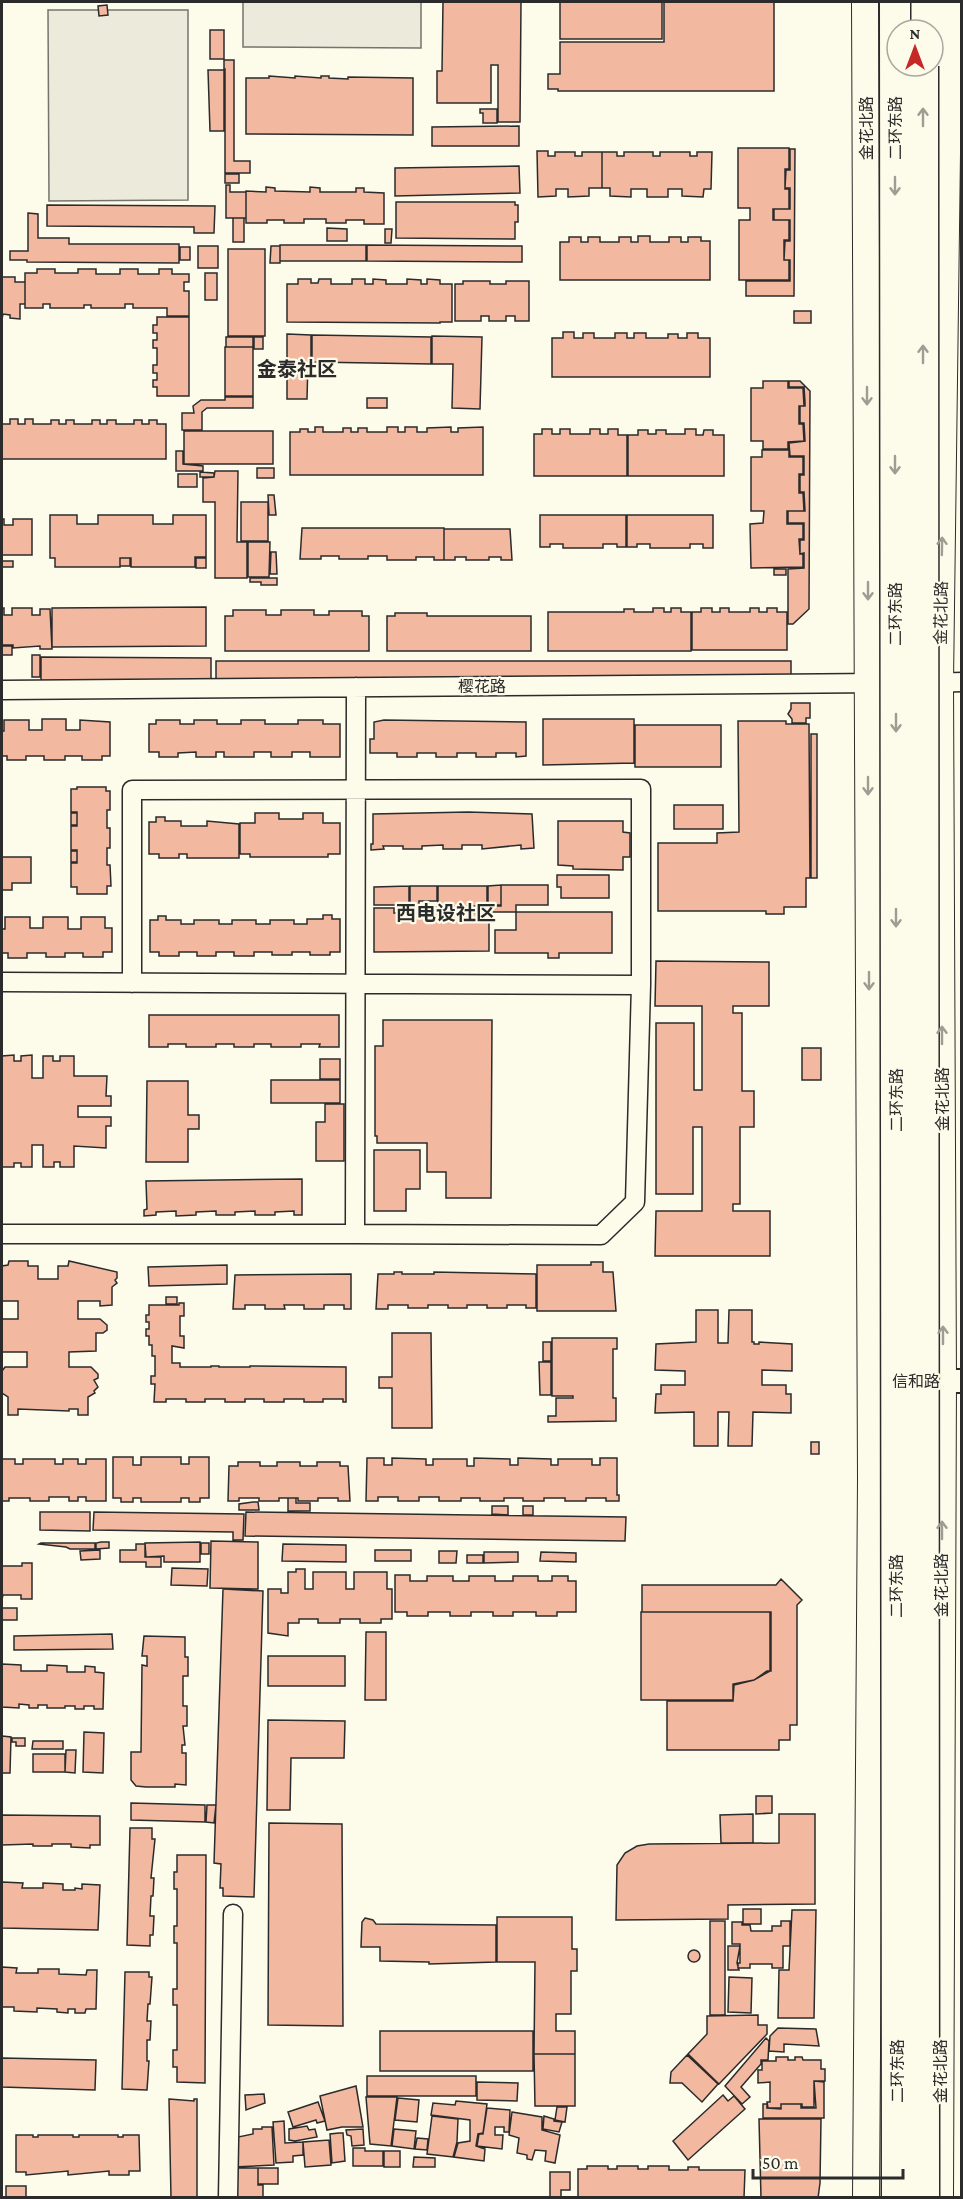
<svg xmlns="http://www.w3.org/2000/svg" width="963" height="2199" font-family="'Crimson Pro','Noto Sans SC',serif">
<rect width="100%" height="100%" fill="#fdfbea"/>
<path fill="#ecebdb" stroke="#74746e" stroke-width="1.5" d="M243,2H421V48L243,47Z
M48,10H188V200L49,201Z"/>
<path fill="#f2b8a0" stroke="#2b2b2b" stroke-width="1.5" d="M443,2H521L520,122H498V65H491V103H437V71H442Z
M560,2H662V39H560Z
M664,2H774V91H558V89H548V74H560V42H664Z
M107,5L108,15L99,16L98,6Z
M210,30H224V59H210Z
M224,60H234V161H250V173H225V69H224Z
M208,70H224V131H210Z
M269,76L295,78V76L321,78V76H329V78L348,79V77L413,78V135L246,134V78H269Z
M480,109H497V123H483V113H480Z
M519,126V146H432V127Z
M738,148H789V169H785V189H789V209H773V220H789V240H784V260H789V280H739V220H750V208H738Z
M790,149H795L794,296H746V281H790V260H784L785,241H790V220H774V209H790V188H785L786,170H790Z
M537,151H548V156H555V152H575V156H582V152H602V188H589V196L568,197V189H556V196L538,197Z
M602,152H617V156H624V152H653V156H660V152H690V156H697V152H712L711,189H704L703,197L682,196V189H668V197H647V189H631V197L610,196V188H602Z
M519,166L520,193L395,196V168Z
M225,174H239V183H225Z
M226,185H230V192H246V218H226Z
M266,187L275,188V191L310,192V187L320,188V192H356V188H364V192L384,193V224H364V220H346V223H326V219H304V223H284V220H267V223H246V191L266,192Z
M396,202H515V205H518V222H515V239L396,238Z
M47,205L215,206L214,233H194V227L47,226Z
M28,213L38,214V238H69V244H179V263L27,262V260H10V251H28Z
M233,218H244V242H233Z
M327,228L347,229V241H327Z
M385,229H392L391,243H385Z
M638,236H650V242H669V237H681V242H688V237H701V241H710V280H560V242H569V237H581V242H588V237H600V242H619V237H631V242H638Z
M280,245H366V261H280Z
M367,245L522,246V262L367,261Z
M198,246H218V268H198Z
M271,246H280V263H270Z
M180,247H190V260H180Z
M228,249H265V336H228Z
M37,269H55V273H78V269H96V274H120V269H138V274H159V269H172V274H189V282H184V291H189V316H167V308H133V304H125V308H91V305H84V308H50V304H43V308H25V273H37Z
M205,273H217V300H205Z
M2,277H15V282H25V304H20V319L10,318V315L3,314L2,319Z
M298,279H311V283H318L319,279H331V284H352V279H365V284H373V279L386,280V284H407V279L421,280V284H427V279L440,280V284H452V322H440V323L287,322V284H298Z
M463,281H490V284H506V281H529V321H515V316H506V321H489V316H481V321H455V284H463Z
M794,311H811V323H794Z
M157,317H189V396H157V387H153V380H157V373H153V365H157V348H153V340H157V333H153V325H157Z
M563,332H574V338H583V333H594V338H615V333H627V338H634V333H646V338H668V334H678V338H687V333H698V338H710V377H552V338H563Z
M287,334L311,335V361L308,362L307,399H287Z
M312,335L431,337V364L312,362Z
M432,336L482,337L480,409L452,408L453,364H432Z
M226,337H253V347H226Z
M254,337H263V349H254Z
M225,347H253V396H225Z
M763,381H788V388H803L804,406H799V424H803L804,441L788,442V449H763V441H751V388H763Z
M789,381H800L810,391L809,609L793,624H788V569L804,568V553L800,554V540H804V523H788V511H805L804,492H800V475H804V456H790L789,443L805,441L804,423H800V406H805V402L804,387H789Z
M225,397H253V408H207L202,412V430H182V413H194L193,406L201,400H225Z
M367,398H387V408H367Z
M10,419H18V424H25V419H33V424H51V420H59V424H66V420H74V424H92V420H100V424H107V420H116V424H134V420H142V424H149V420H157V424H166V459H2V424H10Z
M315,427H323V432H343V428H351V432H358V428H367V432H387V427H398V432H405V427H417V432H427V428L451,427V432H458V428L483,427V475H290V432H300V429H308V432H315Z
M542,429H552V434H560V429H570V434H590V429H600V434H608V429H618V435H627V476H534V434H542Z
M685,429H696V435H703L704,430H713V435H724V476H628V435H638V430H648V434H656V430H666V434H685Z
M184,431H273V464H184Z
M762,450H789V457H803V474H799V493H803L804,511H787V524H803V539H799L800,554H803V567L751,568L750,524L763,523L764,511H751V457H762Z
M176,451H183V464L203,466V471H176Z
M257,468H274V478H257Z
M215,471H238L237,542H247V578H215V502H203V478L214,477Z
M200,472L214,473V477H200Z
M178,474H197V487H178Z
M268,495H274L276,515H269Z
M241,502H268V541H241Z
M50,515H77V524H98V515H153V524H173V515H206V557H195V567H131V558H120V567H55V558H50Z
M540,515H626V547H617V544H603V548H563V544H550V547H540Z
M627,515H713V548H703V544H690V548H650V544H637V547H627Z
M2,519H4V525H13V519H32V555H2Z
M302,528H444V560H434V557H416V560H387V556H368V559H339V556H321V559H300Z
M444,529H510L512,560H501V557H489V560H466V557H455V560H444Z
M248,542H270L269,577H248Z
M271,552H276L277,574H270Z
M120,558H130V566H120Z
M196,558H206V568H196Z
M2,561H13V567H2Z
M774,569H786V575H774Z
M250,578H277V585H261V582H250Z
M206,607V646L52,647V608Z
M2,608H4V615H12V608H32V615H40V609H50L52,649H40V646L13,648V645H2Z
M653,608H664V612H671V608H681V612H691V651H548V612H624V609H634V612H653Z
M701,608H712V612H720V608H729V612H750V608H759V612H767V608H777V612H787V650H692V612H701Z
M233,610H266V615H281V610H314V615H329V611H362V616H369V651H225V616H233Z
M395,613H427V616H531V651H387V616H395Z
M2,646H12V655H2Z
M32,655H40V677H32Z
M41,657L211,658V682L41,681Z
M216,661H791V681H216Z
M791,703H810V718H806V723H792V719L788,714L791,709Z
M42,719H66V730H80V720L110,722V756H102V760H82V756H65V760H44V756H26V760H7V756H2V731H4V720H29V730H42Z
M543,719H634V763L543,765Z
M156,720H180V724H194V720H217V724H241V720H265V724H298V720H323V724H340V757H310V752H292V757H271V752H254V757H224V752H216V757H196V752L178,753V757H159V752H149V724H156Z
M384,720L526,722V756L516,757V753H496V757H476V753H457V757H436V753H417V757H397V753H370V739H374V722Z
M738,721H786V724H809L810,878H806V907H784V914H766V911H658V843H717V833L739,832Z
M635,725H721V767H635Z
M811,734H817V878H811Z
M77,787H106V791H110V810H107V828H110V848H107V865H110L111,886H107V894H77V887H71V863H77V850H71V826H77V812H71V789H77Z
M674,805H723V829H674Z
M468,812L532,814L534,848L521,849V845L482,849V845H462V849H443V845L422,846V849H403V846H383L384,849L371,850V844H373V814Z
M71,813H77V825H71Z
M255,813H279V819H303V813H323V823H340V854H328V857H250V854H240V823H255Z
M156,817H165V821H181V826H207V821L239,824V858H187V854H179V858H159V854H149V822H156Z
M558,821H623V832L630,833V857H623V870L573,869V866L558,865Z
M71,851H77V862H71Z
M2,857H31V883H12V890H2Z
M557,875H609V898H561V887H557Z
M501,885V905H488V886Z
M501,885H548V905H516V912H488V906H501Z
M409,886V905H374V887Z
M410,886H437V901H419V905H410Z
M438,886H487V906H438Z
M424,907H439V913H489V951L374,952V908H394V913H424Z
M516,912H612V953H559V958H548V953H495V930H516Z
M323,915H332V919H340V952H330V955H310V952H292V955H272V952H254V956H234V952H216V956H197V952H179V956H159V952H150V920H158V916H166V920H181V924H194V920H219V924H232V920H256V924H270V920H294V924H307V919H323Z
M5,917H30V928H43V917H68V929H81V917H105V928H112V952H103V957H83V953H65V957H46V953H27V958H8V953H2V929H5Z
M656,961L769,962V1006H733V1013H742V1091H754V1127H740V1204H733V1211H770V1256H655L656,1211H702V1127H693V1194H656V1023H694V1090H702V1006H655Z
M149,1015H339V1047H319L320,1044H301V1047H271V1044H254V1047H234V1044H216V1047H186V1044H168V1047H149Z
M383,1020H492L491,1198H446V1172H427V1143H377V1136H375V1046H383Z
M802,1048H821V1080H802Z
M14,1055V1061H21V1056L32,1055V1078H43V1056H53V1061H60V1056H74V1076H107L106,1096H111V1106H78V1117H111V1126H106V1148L74,1146V1167H60V1162H54V1167H43V1145H32V1167H21V1163H14V1167H2V1056Z
M320,1059H340V1079H320Z
M271,1080H340V1103H271Z
M147,1081H188V1115H199V1129H188V1162H146Z
M325,1104H344V1161H316V1122H325Z
M374,1150H420V1189H406V1211H374Z
M302,1179V1215H294V1211L275,1212V1215H255V1211L235,1212V1215H216V1211L196,1212V1215L176,1216V1211L156,1212V1215L144,1216V1210L147,1209L146,1181Z
M9,1261H28V1266H38V1279H58V1266H68L69,1261L117,1272V1278L115,1280L117,1283L112,1287V1305L100,1306V1301H78V1319H100L107,1325V1330L103,1333H96V1351L69,1352V1367H91L98,1374V1378L94,1380L98,1387L94,1391L95,1393L88,1397V1415H78V1409H69V1411L18,1409V1415H8V1397L2,1393V1371L5,1367H27V1352H2V1319H18V1301H2V1266L8,1265Z
M591,1262H603V1272H613L616,1311H537V1265H591Z
M227,1265V1284L149,1286L148,1267Z
M394,1272H402V1274H434V1272L536,1274V1308H526V1305H507V1308H487V1305H467V1308H448V1305H428V1308H408V1305H388V1309H376L378,1274H394Z
M351,1274V1309H344V1305H324V1309H304V1305H284L285,1309H265V1305H245V1309H233L235,1275Z
M166,1297H177V1304H166Z
M179,1303H184V1316H180V1336H184V1348L172,1346V1363H180V1367H211V1366H219V1367H250V1366L346,1367V1402H343V1399H323V1402H304V1399H284V1402H264V1399H245V1402H225V1399H205V1402H186V1399H166V1402H154L155,1384H151V1376H155V1356H152V1345H149V1336H146V1329H149V1322H146V1315H149V1305H179Z
M696,1310H718V1343H728L729,1310H752V1342H754V1344H759V1342L792,1344V1371L762,1370V1385H786V1394H791V1413L753,1412L752,1446H728L729,1412H718V1446H694V1412L655,1413L656,1394H661V1385H685V1371L655,1370L656,1344L696,1342Z
M392,1333H431L432,1428H392V1388H379V1377H392Z
M552,1338H617V1349H613V1398H616V1421L548,1422V1416H556V1398H573V1396H552Z
M543,1342H551V1361H543Z
M539,1362H551V1395H540Z
M811,1442H819V1454H811Z
M113,1457H133V1465H141V1457H181V1464H189V1457H209V1498H200V1502H189V1498H181V1502H141V1498H133V1502H121V1498H113Z
M367,1458H384V1465H392V1458L426,1459V1465H433V1459H467V1466H474V1458L510,1459V1465H518V1458L551,1459V1465H558V1459H592V1465H600V1458H617V1495H619V1501H606V1498H586V1501H565V1498H544V1501H523V1498H504V1501H480V1498H461V1501H439V1497H419V1501H398V1497H378V1501H366Z
M2,1459H15V1464H23V1459H55V1464H63V1459H78V1464H86V1459H106V1501H86V1497H78V1501H69V1497H49V1501H30V1498H9V1501H2Z
M238,1462H260V1466H277V1462H300V1466H317V1462H340V1466H348L350,1501H338V1498H318V1501H298V1498H279V1501H259V1498H239V1501H228L229,1466H238Z
M288,1498H296V1503H310V1511H288Z
M253,1502H258L259,1510H239V1504Z
M492,1506H508V1515L492,1514Z
M523,1506H533V1515H523Z
M40,1512H90V1531L40,1530Z
M94,1512L244,1514L243,1540H233V1532L93,1530Z
M246,1512L626,1517L625,1541L245,1536Z
M211,1541L258,1542V1589L210,1588Z
M101,1542H109V1548L96,1549V1543Z
M200,1542V1562H164V1556L146,1557L145,1543Z
M41,1543H95V1549H70L66,1547L39,1544Z
M201,1543H209V1554H201Z
M136,1544H145V1557H161V1567H146V1562H120V1550H136Z
M283,1544L346,1545V1562L282,1561Z
M100,1550V1559L81,1560L80,1551Z
M375,1550H411V1561H375Z
M439,1551H457L456,1563H439Z
M484,1552H518V1562L484,1563Z
M541,1552L576,1553V1562L540,1561Z
M467,1555H483V1563H467Z
M22,1563H32V1599H21V1595H3L2,1599V1566H22Z
M172,1568L208,1569L207,1586L171,1585Z
M296,1569H305V1589H313V1572H346V1589H354V1572H387V1589H392V1619H381V1623H360V1619H340V1623H318V1619H299V1623H288V1636L268,1633V1589H281V1593H288V1572H296Z
M395,1575H410V1581H427V1576H453V1581H469V1576H495V1581H513V1576H538V1581H552V1576H568V1581H576V1612H557V1616H536V1612H513V1616H493V1612H471V1616H450V1612H428V1616H407V1612H395Z
M781,1579L802,1600L797,1605V1725H790V1740H779V1750H667V1701H733L734,1685L754,1680L767,1671H771V1612H642V1585H776Z
M223,1589L263,1591L254,1897L223,1896V1888H220L221,1864L214,1863Z
M2,1608H17V1620H2Z
M641,1612H770V1671L754,1680L733,1684V1700H641Z
M366,1632H386V1700H365Z
M112,1634L113,1649L14,1650V1636Z
M144,1636L185,1637V1657H188V1676H183V1706H187V1726H183L185,1745H182V1753H186V1785L175,1784V1787H146L136,1786L131,1780V1752H141L142,1665L147,1666V1656H142Z
M268,1656H345V1686H268Z
M2,1664L21,1665V1671H47V1665L67,1666V1672H85V1666L95,1667V1672L104,1673L103,1709H94V1706H84V1709H75V1706H65V1708H47V1705H38V1708H29V1705L19,1704V1708L2,1707Z
M268,1720L345,1721L344,1758H291L290,1810H267Z
M84,1732L104,1733L103,1773L83,1772Z
M2,1736L11,1737L10,1773H2Z
M12,1738H25V1746H16V1742H12Z
M33,1741H63V1749H32Z
M66,1750H76L75,1773L65,1772Z
M33,1754H65V1772H33Z
M756,1796H772V1813L756,1814Z
M131,1803L205,1805V1822L131,1820Z
M207,1805H216L214,1823L206,1822Z
M753,1814V1843H721L720,1815Z
M779,1814H815V1904L728,1905V1919L616,1920L617,1865L625,1853L637,1846L649,1844L779,1843Z
M2,1815L100,1816V1845H90V1848L71,1847V1844H52V1846H33V1844L2,1845Z
M269,1823L342,1824L343,2026L268,2025Z
M130,1828H152V1839H155L151,1878H154L153,1896H151L150,1916H154L153,1935H150V1946L127,1945Z
M177,1855H206L205,2083L177,2082V2067H173V2050H177V2005H173V1989H177V1943H174V1926H177V1889H174V1872H177Z
M2,1882L23,1883L22,1888H43V1883L63,1884V1890H75V1888L82,1889V1884L100,1885L98,1930L2,1928Z
M743,1909H761V1924H743Z
M792,1910H816L814,2018H778L779,1970H789Z
M497,1917H572V1949H577V1971H571V2014H556V2031H575V2054H534L535,1962H497Z
M365,1918L373,1920L376,1924L496,1925V1962L429,1964V1962L380,1961V1947H361L362,1922Z
M710,1921H725V2015H710Z
M781,1921H790V1946H783V1968H772V1964H750V1968H738V1963H740V1944H732V1922H742V1925H750L751,1931H772V1926H781Z
M728,1946H740L737,1963L739,1970H728Z
M688 1956a6 6 0 1 1 12 0a6 6 0 1 1-12 0Z
M2,1967L17,1968L16,1973H38V1969H59V1974L86,1975L87,1970H97L96,2009H86L85,2013H75V2009H68V2013L57,2012V2009L37,2008V2012L14,2011V2007H2Z
M125,1972H149V1977H152L150,2004H148L147,2021H151L150,2040H147V2061H149L147,2090L122,2089Z
M729,1977L752,1978L751,2013L728,2012Z
M758,2015V2025H767V2034L719,2084L688,2054L707,2034V2016Z
M778,2028L816,2029L819,2046L784,2044V2052L769,2051L770,2036Z
M380,2031H533V2071H380Z
M766,2038L769,2041L768,2060H761V2064L741,2087L750,2097L742,2104L725,2086Z
M534,2054H575V2106H535Z
M687,2055L718,2084L702,2102L682,2083H670L671,2072Z
M776,2057H788V2060H795V2057H802L803,2060H821V2069H825V2081H814V2107H802V2104H781V2108H768L767,2102H770V2082L758,2083V2070H762V2061H776Z
M2,2058L96,2060L95,2090L2,2087Z
M367,2076H476V2096H367Z
M814,2081L824,2082V2118H763V2104H767V2108L781,2109V2104H801V2108H816Z
M477,2082L518,2083L517,2101L477,2100Z
M356,2086L363,2127H342L327,2130L320,2096Z
M264,2094L265,2103L246,2110L245,2095Z
M723,2095L728,2101L734,2096L745,2109L688,2160L673,2141Z
M366,2097H397L391,2146L370,2144Z
M398,2098L419,2100L417,2122L395,2120Z
M169,2099L194,2101V2099H197V2198H171Z
M456,2101L487,2104L483,2133L478,2134L476,2146L485,2149L484,2161L454,2157L458,2143L470,2141V2120L431,2115L433,2103L455,2105Z
M318,2102L325,2121L317,2123L316,2120L293,2127L288,2112Z
M557,2107H567L565,2122L555,2120Z
M487,2108L510,2110L509,2132H504V2127H495V2135H503L502,2149L477,2146L479,2134H483Z
M512,2112L542,2117V2130L560,2135L555,2163L545,2161L546,2151L535,2150L532,2160L527,2159V2155L517,2153L519,2138L509,2135Z
M432,2116L458,2119L457,2142L453,2157L427,2154Z
M544,2116L554,2119V2121L562,2122L559,2132L543,2129Z
M759,2119H821L820,2183L818,2198H761Z
M284,2121L285,2143L303,2142V2155L293,2156V2162L276,2163L273,2122Z
M307,2126L309,2130L315,2129L317,2137L295,2141L289,2140V2129Z
M262,2127H272L274,2165L233,2167L232,2148H238V2137L253,2134V2129H262Z
M363,2129L364,2145L352,2146L351,2136L347,2135L346,2130Z
M394,2129L416,2131L414,2149L392,2146Z
M339,2133H343L345,2161L332,2163L330,2134Z
M16,2135H33V2137H38V2135H73V2137H79V2135H118V2137H123V2135H139L140,2171H129V2175H109V2171L68,2175V2171L26,2175V2172H16Z
M417,2138L428,2139L427,2150L415,2149Z
M329,2140L331,2165L305,2167L303,2142Z
M353,2148H365V2151H383V2166H353Z
M384,2151H400V2167H384Z
M414,2157L435,2158V2167H413Z
M587,2166H608V2169H617V2166H638V2169H648V2166H669V2170H688V2167H699V2170H745L744,2198H578V2169H587Z
M231,2168H258V2185H263V2198H231Z
M258,2168H278V2184H258Z
M550,2172H570V2190H561V2198H550Z
M6,2186H26V2198H6Z"/>
<g fill="none" stroke-linecap="round" stroke-linejoin="round">
<defs>
<path id="minor" d="M930,683L962,682
M2,690L879,683
M2,982C215,984 428,985 641,985V789L132,790V983
M2,1234H355L356,687
M355,1234L601,1235L635,1202L641,985
M228,2198L233,1914"/>
<path id="tertiary" d="M925,1381H962"/>
<path id="secondary" d="M865,2L871,1479L866,2198
M940,2198L943,1381L940,682L949,2"/>
<path id="trunk" d="M923,2V30"/>
</defs>
<use href="#minor" stroke="#2b2b2b" stroke-width="21"/>
<use href="#tertiary" stroke="#2b2b2b" stroke-width="26"/>
<use href="#secondary" stroke="#2b2b2b" stroke-width="28"/>
<use href="#trunk" stroke="#2b2b2b" stroke-width="33"/>
<use href="#minor" stroke="#fdfbea" stroke-width="18"/>
<use href="#tertiary" stroke="#fdfbea" stroke-width="22"/>
<use href="#secondary" stroke="#fdfbea" stroke-width="26"/>
<use href="#trunk" stroke="#fdfbea" stroke-width="30"/>
<defs>
<path id="trunk-bridge" d="M895,2L897,2198
M923,66L924,2198"/>
</defs>
<use href="#trunk-bridge" stroke="#2b2b2b" stroke-width="33" stroke-linecap="butt"/>
<use href="#trunk-bridge" stroke="#fdfbea" stroke-width="30"/>
</g>
<defs><path id="oneway-shaft" d="M-6 0H5M1.5-3L5.5 0L1.5 3" fill="none" stroke-width="1.6" stroke-linecap="round" stroke-linejoin="round" transform="scale(1.5)"/></defs>
<g stroke="#9e9d94">
<use href="#oneway-shaft" transform="translate(923 117) rotate(-90)"/>
<use href="#oneway-shaft" transform="translate(895 186) rotate(90)"/>
<use href="#oneway-shaft" transform="translate(923 354) rotate(-90)"/>
<use href="#oneway-shaft" transform="translate(867 396) rotate(90)"/>
<use href="#oneway-shaft" transform="translate(895 465) rotate(90)"/>
<use href="#oneway-shaft" transform="translate(942 546) rotate(-89)"/>
<use href="#oneway-shaft" transform="translate(868 591) rotate(90)"/>
<use href="#oneway-shaft" transform="translate(896 723) rotate(90)"/>
<use href="#oneway-shaft" transform="translate(868 786) rotate(90)"/>
<use href="#oneway-shaft" transform="translate(896 918) rotate(90)"/>
<use href="#oneway-shaft" transform="translate(869 981) rotate(90)"/>
<use href="#oneway-shaft" transform="translate(942 1035) rotate(-90)"/>
<use href="#oneway-shaft" transform="translate(943 1335) rotate(-90)"/>
<use href="#oneway-shaft" transform="translate(942 1530) rotate(-90)"/>
</g>
<g text-anchor="middle" dominant-baseline="central" stroke-width="4.5" stroke-linejoin="round" paint-order="stroke">
<g font-size="16" fill="#2b2b2b" stroke="#fdfbea">
<text transform="translate(866 128) rotate(-90)">金花北路</text>
<text transform="translate(895 128) rotate(-90)">二环东路</text>
<text transform="translate(941 613) rotate(-89)">金花北路</text>
<text transform="translate(895 614) rotate(-90)">二环东路</text>
<text x="482" y="686">樱花路</text>
<text transform="translate(942 1099) rotate(-90)">金花北路</text>
<text transform="translate(896 1100) rotate(-90)">二环东路</text>
<text x="916" y="1381">信和路</text>
<text transform="translate(941 1585) rotate(-90)">金花北路</text>
<text transform="translate(896 1586) rotate(-90)">二环东路</text>
<text transform="translate(897 2071) rotate(-90)">二环东路</text>
<text transform="translate(940 2071) rotate(-90)">金花北路</text>
</g>
<g font-size="20" font-weight="bold" fill="#2b2b2b" stroke="#fdfbea">
<text x="297" y="369">金泰社区</text>
<text x="446" y="913">西电设社区</text>
</g>
</g>
<rect width="963" height="2199" fill="none" stroke="#2b2b2b" stroke-width="6"/>
<g transform="translate(915 48)"><circle r="28" fill="#fdfbea" stroke="#a9a89e" stroke-width="1.5"/>
<path d="M0-4.5L10 22L0 15L-10 22Z" fill="#c62828"/>
<text y="-9" font-size="16" font-weight="bold" text-anchor="middle" fill="#2b2b2b">N</text>
</g>
<path d="M753 2169v9h150v-9" fill="none" stroke="#2b2b2b" stroke-width="3"/>
<text x="762" y="2169" font-size="18" fill="#2b2b2b" stroke="#fdfbea" stroke-width="4.5" paint-order="stroke">50 m</text>
</svg>
